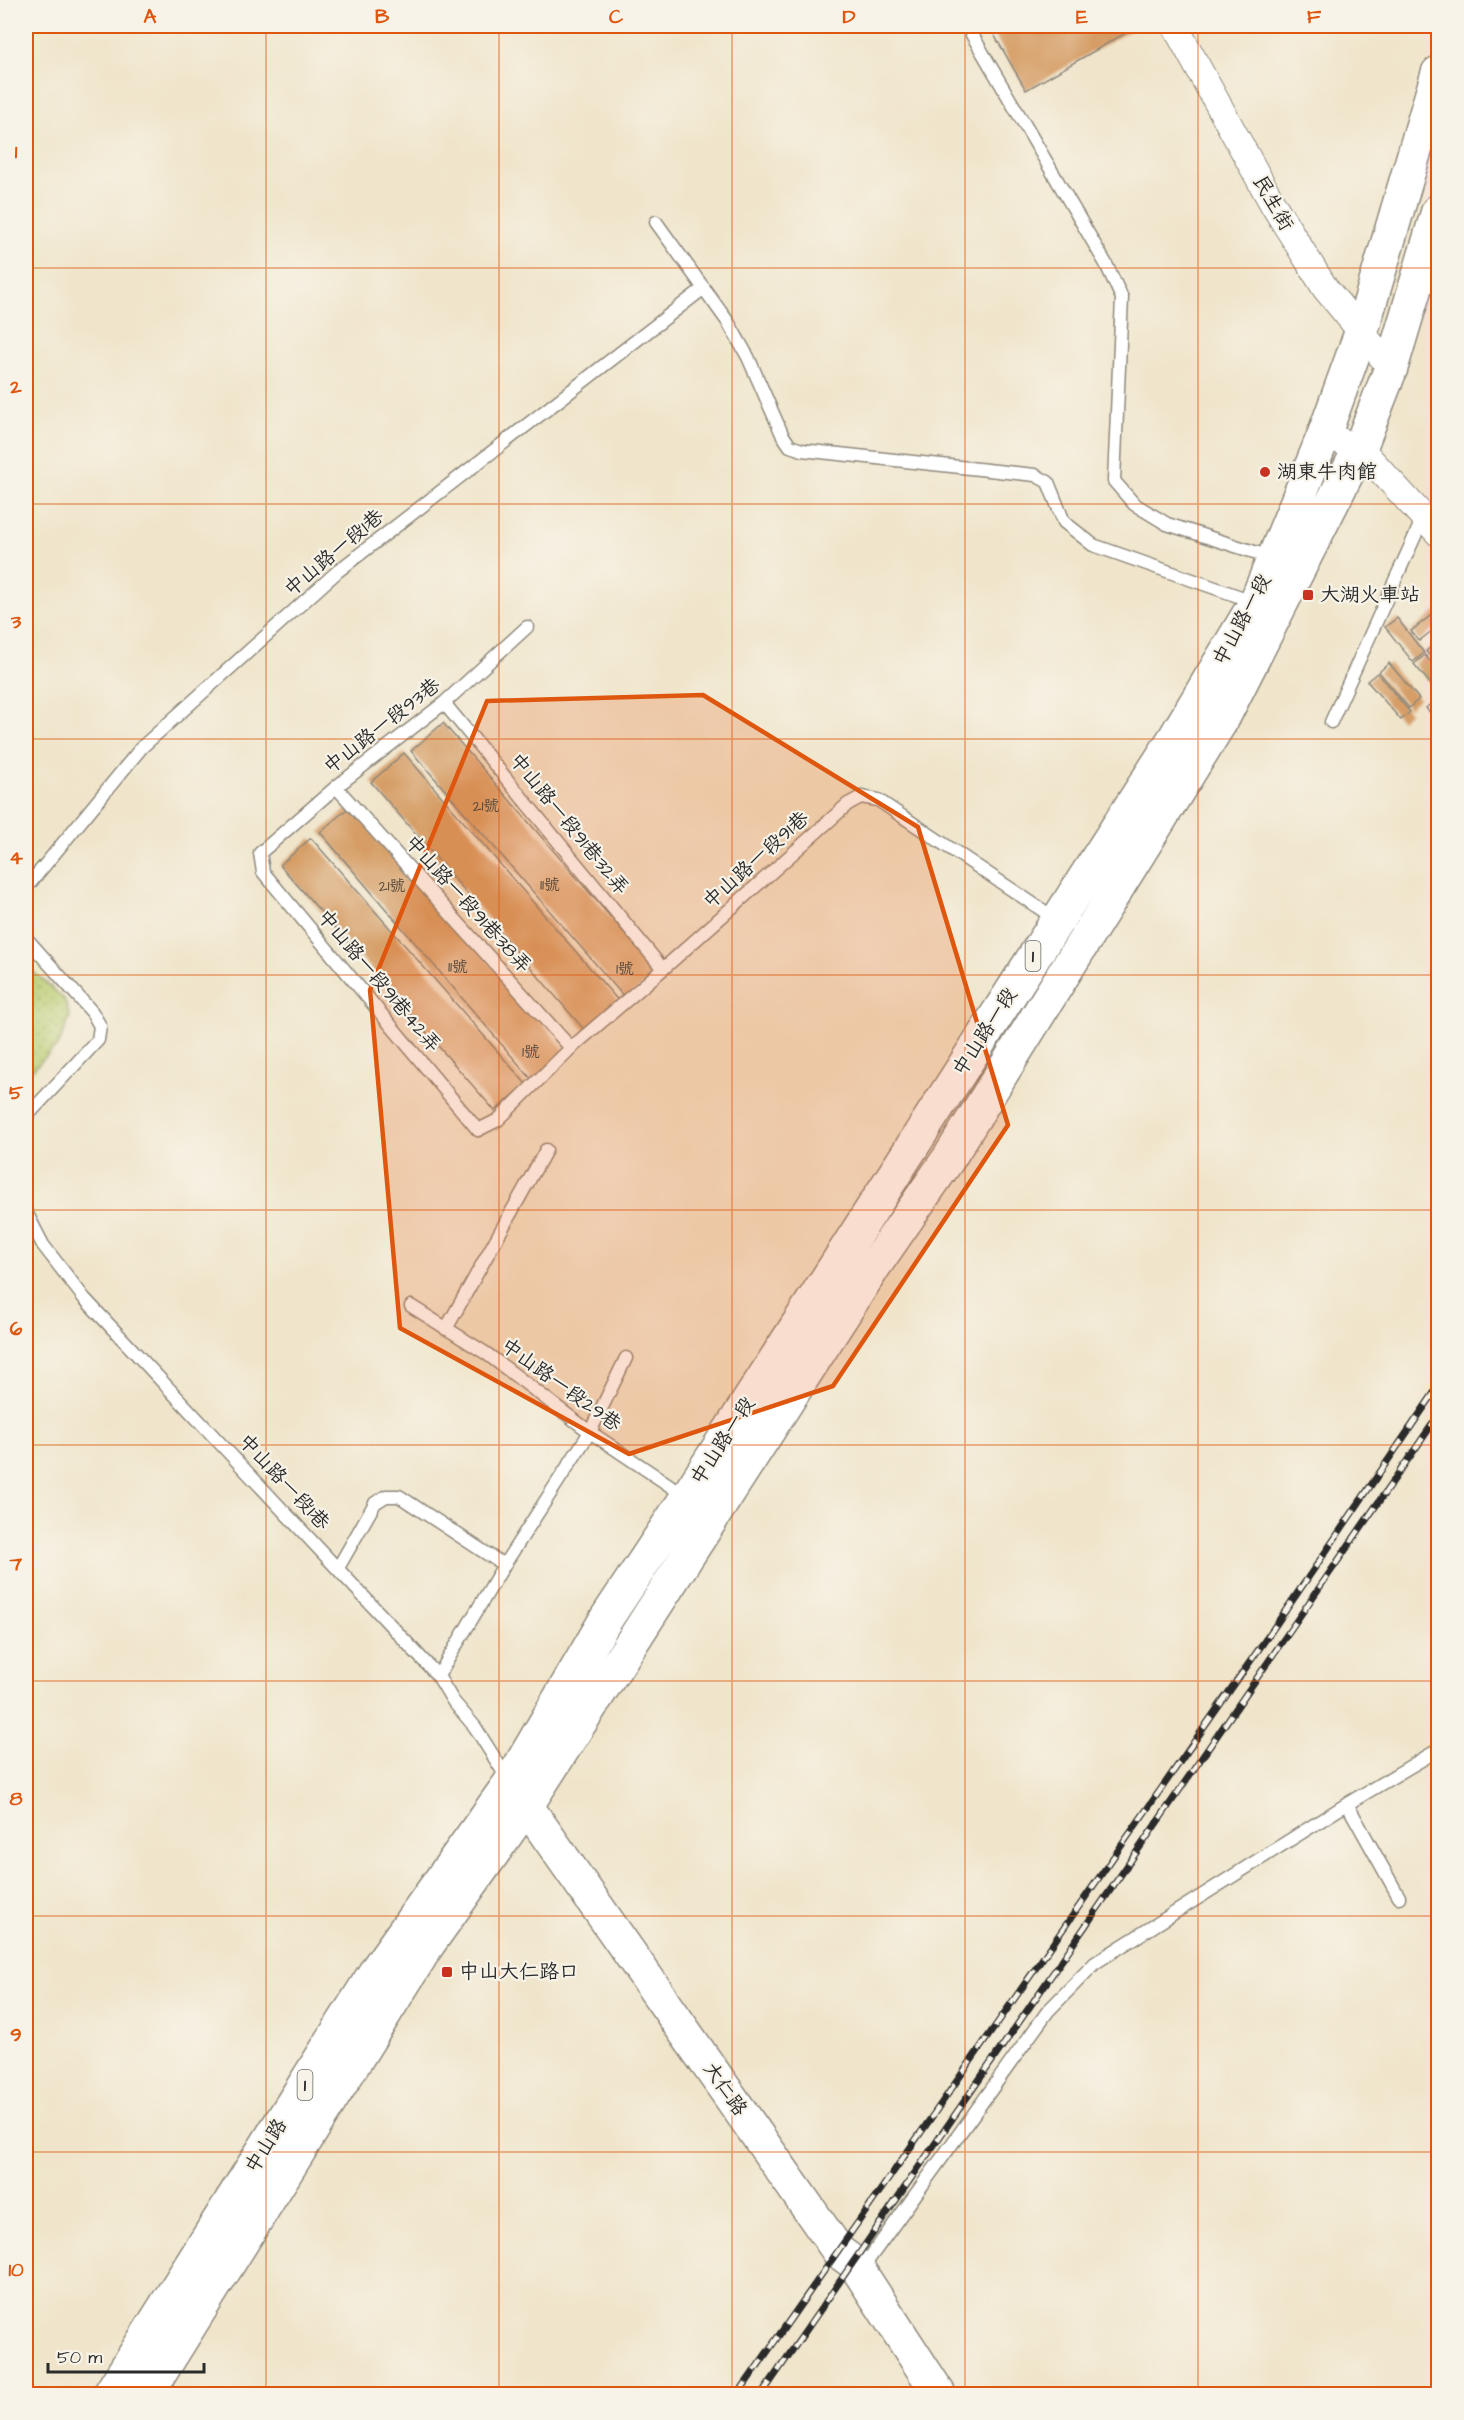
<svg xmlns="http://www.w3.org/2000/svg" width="1464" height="2420" font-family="'Architects Daughter','LXGW WenKai TC',sans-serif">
<defs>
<pattern id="grass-dots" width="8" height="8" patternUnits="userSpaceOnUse" patternTransform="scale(1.5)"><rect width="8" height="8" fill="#baca6d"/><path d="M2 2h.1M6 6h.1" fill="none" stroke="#97a45a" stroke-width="1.8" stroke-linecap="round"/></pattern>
</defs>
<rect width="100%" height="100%" fill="#f7f3e8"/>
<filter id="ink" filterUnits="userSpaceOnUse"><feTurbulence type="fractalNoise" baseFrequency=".0167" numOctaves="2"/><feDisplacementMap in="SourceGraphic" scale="12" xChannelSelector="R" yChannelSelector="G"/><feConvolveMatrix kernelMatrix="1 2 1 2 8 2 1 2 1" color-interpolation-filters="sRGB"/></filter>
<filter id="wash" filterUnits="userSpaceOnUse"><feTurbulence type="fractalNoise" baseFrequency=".008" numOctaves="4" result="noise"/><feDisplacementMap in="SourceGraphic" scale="24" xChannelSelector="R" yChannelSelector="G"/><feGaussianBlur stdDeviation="1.35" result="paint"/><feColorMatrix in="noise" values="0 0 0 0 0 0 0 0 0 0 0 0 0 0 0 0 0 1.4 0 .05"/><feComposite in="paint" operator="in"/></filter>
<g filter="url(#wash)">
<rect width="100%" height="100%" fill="#f0e5cb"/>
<path fill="url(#grass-dots)" stroke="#727a4c" stroke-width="1.5" d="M26,965L64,999L70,1016L59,1044L26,1076Z"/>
<g id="blocks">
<path fill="#d69e66" d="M989,26H1138L1026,90Z
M1438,610V626L1419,641L1411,631Z
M1397,618L1424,653L1413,662L1385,627Z
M1438,641V667L1426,651Z
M1425,655L1438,671V693L1414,664Z
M1389,663L1419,699L1409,708L1379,672Z
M1377,673L1410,712L1401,720L1367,681Z
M1438,697V722L1426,708Z
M443,723L658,972L626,999L411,751Z
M404,753L621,1004L587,1033L371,782Z
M353,804L566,1052L533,1081L320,832Z
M311,838L526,1084L495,1111L280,865Z"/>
</g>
</g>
<g filter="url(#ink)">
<use href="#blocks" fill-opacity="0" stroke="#8e887b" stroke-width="1.5"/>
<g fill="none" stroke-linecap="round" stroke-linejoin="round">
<defs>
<path id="lane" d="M967,26L1106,264L1122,298L1114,481L1134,504L1167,524L1273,558
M656,222L728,322L748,357L782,434L790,446L802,450L1035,475L1048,482L1064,522L1093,545L1255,602
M527,627L444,703L336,787L260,853L263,872L478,1130L498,1120L571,1048L663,969L848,804L861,797L878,800L1057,920
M444,703L663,969
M1331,722L1424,516
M336,787L571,1048
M26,888L142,747L338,571L704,288
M26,938L92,1012L100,1026L98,1040L26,1117
M26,1212L43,1245L84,1298L438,1676L453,1701L475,1727L509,1781
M411,1306L487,1354L590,1432L687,1497
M446,1329L546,1150
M338,1568L375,1503L386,1496H399L504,1565
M438,1676L504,1565L590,1432L626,1358
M1347,1804L1399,1897
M861,2270L1048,2011L1095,1963L1347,1804L1438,1750"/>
<path id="street" d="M1175,26L1274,206L1325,288L1391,368
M1324,435L1360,448L1438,533"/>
<path id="secondary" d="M511,1784L839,2252L854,2263L939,2394"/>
<path id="primary" d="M110,2394L377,1969L510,1783L606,1619L687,1497L1174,739L1256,602L1324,435L1361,333L1438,73
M147,2394L427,1946L527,1805L875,1265L949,1158L1223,718L1360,448L1391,368L1438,211"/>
</defs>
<use href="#lane" stroke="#8e887b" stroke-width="15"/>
<use href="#street" stroke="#8e887b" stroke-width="28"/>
<use href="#secondary" stroke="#8e887b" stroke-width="36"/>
<use href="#primary" stroke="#8e887b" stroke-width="36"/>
<use href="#lane" stroke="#fff" stroke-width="12"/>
<use href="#street" stroke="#fff" stroke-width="26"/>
<use href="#secondary" stroke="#fff" stroke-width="33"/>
<use href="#primary" stroke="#fff" stroke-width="33"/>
<defs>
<path id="rail" d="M738,2394L1275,1626L1438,1387
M762,2394L1438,1416"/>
</defs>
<use href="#rail" stroke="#2b2b2b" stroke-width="7"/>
<use href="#rail" stroke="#f7f3e8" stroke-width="4.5" stroke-dasharray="14" stroke-linecap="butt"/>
</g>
</g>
<path fill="#df570e" fill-opacity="0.2" stroke="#df570e" stroke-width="4.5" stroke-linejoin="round" d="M703,695L918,827L1008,1125L833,1386L629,1454L400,1328L370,990L487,701Z"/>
<path fill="none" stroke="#df570e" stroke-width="1.5" stroke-opacity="0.55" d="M266,26V2394M499,26V2394M732,26V2394M965,26V2394M1198,26V2394M26,268H1438M26,504H1438M26,739H1438M26,975H1438M26,1210H1438M26,1445H1438M26,1681H1438M26,1916H1438M26,2152H1438"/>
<g fill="#c8321e" stroke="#f7f3e8" stroke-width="2">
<circle cx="1265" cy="472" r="6"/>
<rect x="1302" y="589" width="12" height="12" rx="3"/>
<rect x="441" y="1966" width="12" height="12" rx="3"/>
</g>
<g text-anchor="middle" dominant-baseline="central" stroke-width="4.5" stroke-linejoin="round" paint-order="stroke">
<g font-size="16" fill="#56483a">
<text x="486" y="806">21號</text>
<text x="550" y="885">11號</text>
<text x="392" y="886">21號</text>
<text x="458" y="967">11號</text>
<text x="625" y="969">1號</text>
<text x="531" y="1052">1號</text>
</g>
<g fill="#f7f3e8" stroke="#686764" stroke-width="1.5">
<rect x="1025.5" y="941" width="15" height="30" rx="4.5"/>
<rect x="297.5" y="2070" width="15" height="30" rx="4.5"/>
</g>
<g font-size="18" font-weight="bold" fill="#2b2b2b">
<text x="1033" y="956">1</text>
<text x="305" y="2085">1</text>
</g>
<g font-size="20" fill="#2b2b2b" stroke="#f7f3e8">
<text transform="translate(1273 203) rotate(60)">民生街</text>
<text transform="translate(334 553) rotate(-40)">中山路一段1巷</text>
<text transform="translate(1242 620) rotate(-62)">中山路一段</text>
<text transform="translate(382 726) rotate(-38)">中山路一段93巷</text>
<text transform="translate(569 824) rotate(51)">中山路一段91巷32弄</text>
<text transform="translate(756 860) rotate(-42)">中山路一段91巷</text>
<text transform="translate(468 904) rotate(48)">中山路一段91巷38弄</text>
<text transform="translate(379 981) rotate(50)">中山路一段91巷42弄</text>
<text transform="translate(985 1032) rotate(-57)">中山路一段</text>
<text transform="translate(561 1385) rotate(36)">中山路一段29巷</text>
<text transform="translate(723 1441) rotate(-57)">中山路一段</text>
<text transform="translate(284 1482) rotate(47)">中山路一段1巷</text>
<text transform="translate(725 2089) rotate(55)">大仁路</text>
<text transform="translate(266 2146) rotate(-58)">中山路</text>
</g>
<g font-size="20" fill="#2b2b2b" stroke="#f7f3e8" text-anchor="start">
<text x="1277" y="472">湖東牛肉館</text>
<text x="1320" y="595">大湖火車站</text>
<text x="459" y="1972">中山大仁路口</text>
</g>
</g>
<rect width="1464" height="2420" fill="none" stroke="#f7f3e8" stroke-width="66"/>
<path d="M48 2363v9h156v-9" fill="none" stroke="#2b2b2b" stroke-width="3"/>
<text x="57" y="2363" font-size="18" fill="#2b2b2b" stroke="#f7f3e8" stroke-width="4.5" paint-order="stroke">50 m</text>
<rect x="33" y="33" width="1398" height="2354" fill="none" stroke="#df570e" stroke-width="2"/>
<g font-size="20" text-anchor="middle" font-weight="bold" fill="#df570e">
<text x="150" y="23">A</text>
<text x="382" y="23">B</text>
<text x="616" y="23">C</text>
<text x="849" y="23">D</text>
<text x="1082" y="23">E</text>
<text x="1314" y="23">F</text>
<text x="16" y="158">1</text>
<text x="16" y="393">2</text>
<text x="16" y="628">3</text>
<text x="16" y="864">4</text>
<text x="16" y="1099">5</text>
<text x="16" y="1335">6</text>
<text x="16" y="1570">7</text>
<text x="16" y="1805">8</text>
<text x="16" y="2041">9</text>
<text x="16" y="2276">10</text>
</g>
</svg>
